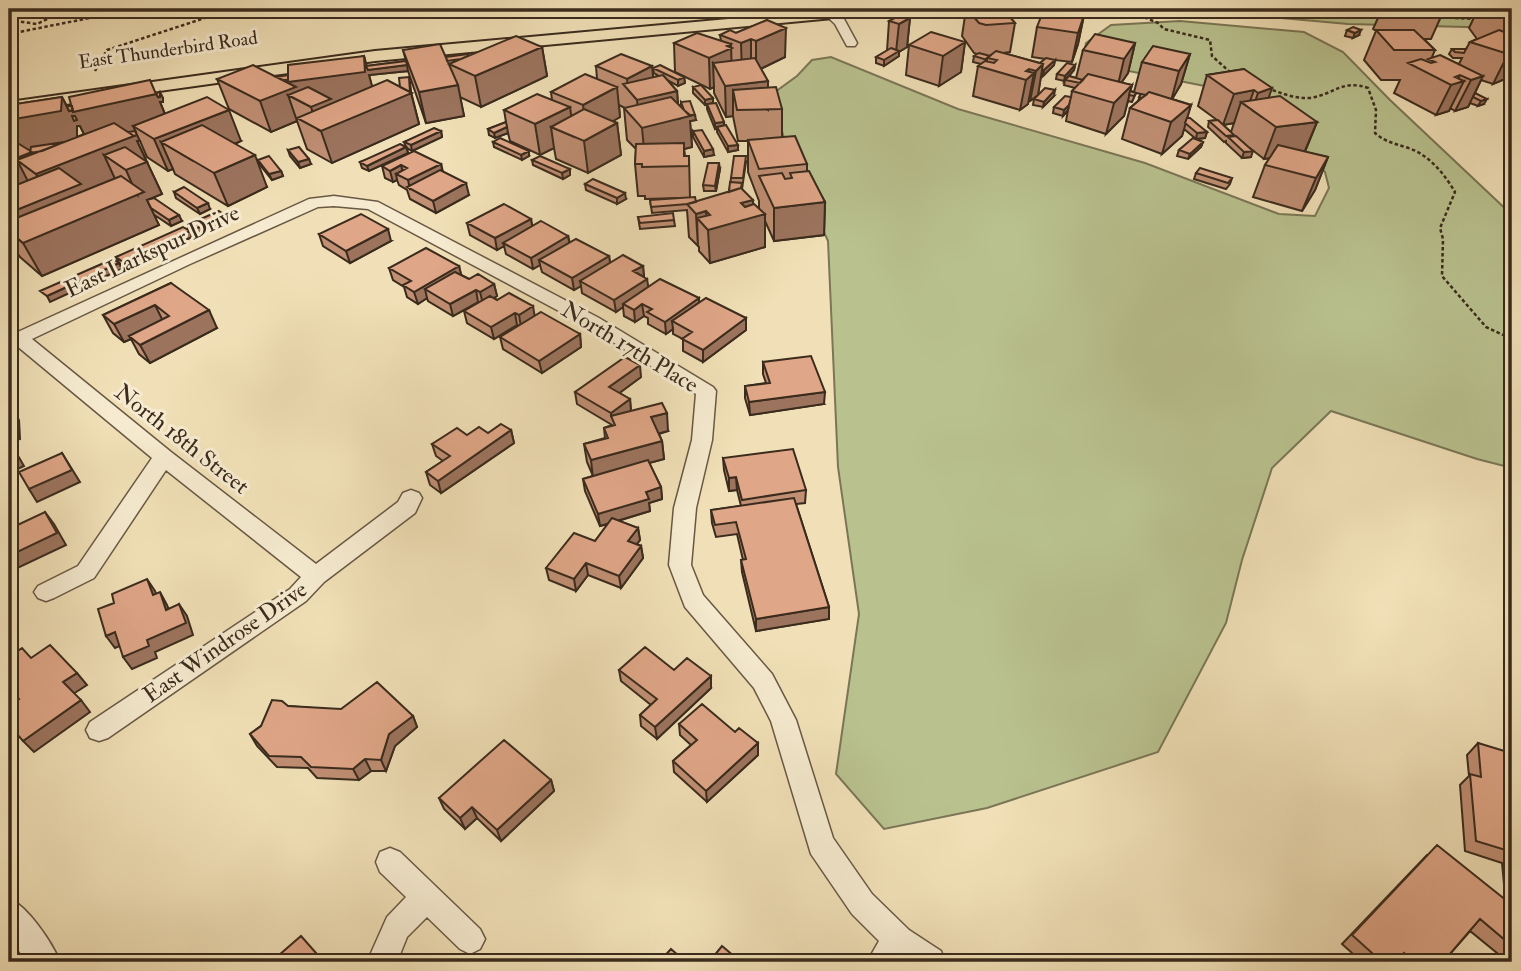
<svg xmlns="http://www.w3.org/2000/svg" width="1521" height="971" font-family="'IM FELL Double Pica',serif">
<rect width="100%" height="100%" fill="#f1e0b7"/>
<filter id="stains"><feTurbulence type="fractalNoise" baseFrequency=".00286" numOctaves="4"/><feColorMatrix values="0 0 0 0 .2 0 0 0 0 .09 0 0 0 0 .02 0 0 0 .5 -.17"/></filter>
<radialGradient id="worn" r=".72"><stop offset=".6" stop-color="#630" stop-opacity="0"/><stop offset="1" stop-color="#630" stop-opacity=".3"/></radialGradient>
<path fill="#b9c28f" stroke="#7a7656" stroke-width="2" d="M1181,9H1512L1506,28L1348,24Z
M1180,21L1304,32L1343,52L1390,100L1512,215V468L1477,459L1331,411L1272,468L1242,560L1226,623L1158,752L987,808L884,829L836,774L859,614L838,467L828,241L788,151L771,95L797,76L812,60L831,57L958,109L1145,163L1279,214L1315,216L1329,188L1325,172L1303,150L1230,91L1083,62L1086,43L1111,25Z"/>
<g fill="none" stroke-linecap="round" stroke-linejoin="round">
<defs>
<path id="minor" d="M819,9H832L844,19L857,43L855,46H847L835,24Z
M334,196L378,202L599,318L713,387L716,391L712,440L696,508L691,565L703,595L772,674L796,720L833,838L872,894L909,930L941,951L945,962H867L879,941L852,914L811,854L771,721L754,688L685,607L669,565L674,508L692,440L696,394L587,326L368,209L334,206L318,207L190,264L32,339L171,452L316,564L398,502L403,493L411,490L419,493L422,498L415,513L324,582L306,601L108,738L99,741L90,738L86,730L90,722L290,589L301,577L166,470L94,578L54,598L46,601L38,598L34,592L38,586L78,566L152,458L17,346L9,349V336L309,199Z
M390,848L400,852L480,929L485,939L480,949L470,954L460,949L427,917L407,937L397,962H367L387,917L406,897L380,872L376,862L380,852Z
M9,899C27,905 53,944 60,962H27L9,937Z"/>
<path id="major" d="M840,9H893L886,13L375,61L9,112V102L375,51Z"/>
</defs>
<use href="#minor" stroke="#685844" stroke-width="3"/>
<use href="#major" stroke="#3a2b1d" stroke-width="4"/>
<path stroke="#3a2b1d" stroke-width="2.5" stroke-dasharray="3.5 2.5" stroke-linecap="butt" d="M1140,9L1139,15L1158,23L1164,29L1210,40L1212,56L1231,73
M1227,9L1381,14
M9,17L16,9
M1437,17L1475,19
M9,20L37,24L68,9
M9,34L135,9
M95,71L107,50L211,16L208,9
M1267,88C1281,93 1295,99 1310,98C1335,94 1342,79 1368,88L1376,110L1375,133C1386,143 1398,144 1411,149C1430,156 1445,175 1455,192L1440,228L1443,239L1442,276L1486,327L1512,339"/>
<use href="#minor" fill="#f6ebd0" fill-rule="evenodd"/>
<use href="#major" fill="#f1e0b7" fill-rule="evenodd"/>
</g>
<path fill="#c08f74" stroke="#3a2b1d" stroke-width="2" fill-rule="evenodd" d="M966,9H1003L1015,23L1010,52L1003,53L1040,63L1045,59L1032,57L1037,27L1084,15L1078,44L1072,62L1055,60L1054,65L1043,76L1041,75L1038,95L1030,101H1028V104L1020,110L973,96L978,66L981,64L973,62L974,56L977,54L974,53L962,36Z
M1382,9H1442L1444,10L1431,39H1424L1435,50L1432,57L1459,64L1462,58H1453L1449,54L1452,49H1466L1470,42L1477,39L1469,28L1478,9H1512V76L1493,84L1481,80L1475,93L1484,104L1478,106L1470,103L1468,107L1455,111L1450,108L1449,111L1436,115L1394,93L1400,80H1381L1364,60L1376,31L1373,29Z
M910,18L907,47L899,52V56L884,66L876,63V57L887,51L889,21Z
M767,20L785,57L761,69L768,88L782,109V137L807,164V171L825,202L824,235L774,241L765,221V247L710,263L699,251V247L689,237L687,210L652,213L650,200L678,198L645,199V196H638L635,164L636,149L627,140L624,108H625L619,105L620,117L613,121L617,123L621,155L588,173L556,159L554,148L540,155L510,141L508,133L495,138L489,135L488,129L506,122L504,110L552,100L551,92L597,79L596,66H652L653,77L659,76L654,73L653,68L684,77L685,83L678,86L667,80L677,91L678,104L681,107V102L696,120L690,121L692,147L684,149L685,156H689L690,197L696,202L729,192L731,178L746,162L742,189L753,204L759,209V201L748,172V141H738L733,116L726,117L714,93V87L710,89L675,72L674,43L721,41L720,35L736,33Z
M1347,30L1359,35L1353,38L1345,36Z
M965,42L961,72L939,86L906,75L909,45Z
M1135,43L1128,73L1121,83L1132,85L1130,91L1134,92L1142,62L1190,54L1181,84L1172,99L1191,105L1187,118L1207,132L1205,138L1196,139L1203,142L1201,147L1188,159L1177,156L1179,150L1196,139L1184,129L1182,136L1162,154L1122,139L1130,108L1138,101L1141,94L1136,93L1132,102L1128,101L1124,116L1106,134L1066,121L1068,110L1063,116L1053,113L1054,107L1071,97L1072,91L1075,88L1064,85L1065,80L1064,81L1056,79L1057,74L1075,65L1074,70L1069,76L1076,78L1083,50Z
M542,47L547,76L481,107L460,97L464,116L426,123L408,71L369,75L372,87H400L410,82L411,92L419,124L332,163L307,149L297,121L271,132L229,109L217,79L276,77L288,75L364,56L366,66L406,61L403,50L446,57L468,56Z
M1244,69L1268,98L1317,122L1305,152L1328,157L1315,190L1302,211L1253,197L1265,165L1270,158L1264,159L1251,149V157L1242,158L1226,143V141L1224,142L1208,127L1209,121L1217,120L1198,106L1207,75ZM1234,123L1231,132L1223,125Z
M693,87L713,103L724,122V126L738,150L728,152L717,132V128L715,129L707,109V105H705L693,93Z
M156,93L163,98V102H160L165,114L241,141L235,144L267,187L228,206L175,174L173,169L168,171L147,157L140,141H137L162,194L147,200L182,221L171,226L153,214L159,225L42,276L20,257L16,251L9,254V105L62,97L67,106ZM77,126H80L84,134L77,137Z
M1054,96L1043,107L1033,105L1034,99Z
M441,131L442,137L412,151L407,148L408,153L369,171L362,168L360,162L406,147L404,142Z
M693,131L714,155L704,157L693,137Z
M493,142L529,156L522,160L494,147Z
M288,150L311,164L300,168L290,156Z
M258,160L281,171L283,176L272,180L260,165Z
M532,160L570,169V175L563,179L533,165Z
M441,164L443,172L469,195L436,213L410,199L407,190L399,185L397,180L393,182L385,178L382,166Z
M720,169L716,191H704L703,185Z
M1196,173L1232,178L1230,184L1226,189L1194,179Z
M585,184L626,199L617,204L586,190Z
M174,192L210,209L200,214L176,198Z
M638,217L674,220L675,226L640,229Z
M531,219L532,226L568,236L570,243L609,256L610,263L643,266L644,277L648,287L746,318V330L703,362L683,351V339L673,334V329L666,334L648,324V318L644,316L635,322L624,316L623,307L616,312L582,293L581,286L574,290L542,272L540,265L533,269L506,254L504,246L497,250L470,235L467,223Z
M228,221L196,236L190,232L192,237L126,268L119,263L116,257L189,231L187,225Z
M319,234L391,241L350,263L323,246Z
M459,266L461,275L469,279L494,284L497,296L493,298L580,334L581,347L542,373L503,349L500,337L519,326L517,325L494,339L467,323L464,311L479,302L453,316L428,301L427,298L418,304L407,297L404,287L393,280L389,268Z
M171,283L217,328L150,363L139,354L131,339L124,342L113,333L103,315Z
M763,362L824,404L750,415L745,398V386L766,383L763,374Z
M641,377L619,393L630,399L631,411L668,431L659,434L662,441L664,459L649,463L661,487L662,499L649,503L650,511L618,521L638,528L640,540L637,544L641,546L643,558L621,588L588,575L576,591L549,580L546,568L595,541L608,524L600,526L585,491L583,479L593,476L587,462L584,444L605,438L604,428L612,425L577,404L575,392Z
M511,430L514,443L441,493L430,485L426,472L443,461L436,456L432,444L488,433Z
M723,458L806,490L805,503L796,504L829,607V619L756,631L742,572L741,560H743L737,534L716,537L712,523L711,510L741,506L737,490L729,491L724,470Z
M619,670H674L711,688L657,739L641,726L640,715L651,705L621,681Z
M288,706L413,716L417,727L395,746L386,771H371L359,780L317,778L308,768L277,767L257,746L250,734Z
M679,724L735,732L758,743V755L707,802L674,772L673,761L691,745L680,735Z
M1478,743L1512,760V897L1505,895L1502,863L1465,851L1460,785L1469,776L1467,755Z
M551,780L554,791L501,841L477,818L465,829L444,809L439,798Z
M1427,855L1512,905V962H1508L1470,931L1443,962H1362L1342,944Z"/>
<path fill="#9c745e" stroke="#3a2b1d" stroke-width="2" fill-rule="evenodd" d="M1084,15L1078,44L1072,62L1078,33Z
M910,18L907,47L899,52V56L884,66V60L896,52L899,24Z
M786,28L785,57L756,71V41Z
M1361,30L1359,35L1353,38L1355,33Z
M751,39V69L742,73L741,43Z
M965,42L961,72L939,86L943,56Z
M1135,43L1128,73L1117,89L1124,59Z
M731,44L732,78L713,63L714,87L710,89L709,58Z
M542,47L547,76L481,107L475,76Z
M1512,52V76L1493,84L1508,54Z
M1190,54L1181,84L1171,101L1179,71Z
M364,56L368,70L407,65L408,71L369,75L372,86L373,103H388L409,77L411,93L419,124L332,163L321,131L318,130L311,107L288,95L297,121L271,132L260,101L244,86L294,79Z
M1055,60L1054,65L1043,76L1044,70Z
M1043,64L1038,95L1030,101L1036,71Z
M1075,65L1074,70L1064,81L1065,76Z
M652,66L655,96L677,91L679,119L686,116L695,115L696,120L690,121L692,147L684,149L685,166L645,160L642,128L639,124L637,100L628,89L627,79Z
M1029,69L1027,79L1034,73L1028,104L1020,110L1026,80V71Z
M1460,75L1456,83L1464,81L1449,111L1436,115L1455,77Z
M1483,76L1468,107L1455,111L1471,80Z
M684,77L685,83L678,86V80Z
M768,81V110L733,90V116L726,117L725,86Z
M458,85L464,116L426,123L419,92Z
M1132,85L1124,116L1106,134L1114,103Z
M617,87L620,117L587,136L583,105Z
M1272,88L1262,117L1252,110L1258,93Z
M1055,90L1054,96L1043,107L1044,102Z
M1254,90L1248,107L1241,102L1234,123L1223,125L1234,94Z
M160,92L163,98V102H160L169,125L133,126L136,132L94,148L137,135L140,141H137L162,194L147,200L159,225L42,276L23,243L9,231V213L48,197L36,174L17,160L33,191L9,201V161L30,153L88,142L80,126H77V143L9,155V120L62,97L69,111L156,94L158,97ZM104,155L126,170L137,195L116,181Z
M713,98V103L705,105V100Z
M1487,99L1484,104L1478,106L1481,101Z
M1069,105L1068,110L1063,116L1064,110Z
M1191,105L1182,136L1162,154L1171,122Z
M570,107L574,137L551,127L554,148L540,155L535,124Z
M229,110L241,141L193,161L161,142L173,169L168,171L154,139Z
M724,122V127L715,129V123Z
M1317,122L1304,153L1264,159L1276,127Z
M617,123L621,155L588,173L584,141Z
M507,127L508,133L495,138L494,133Z
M441,131L442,137L412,151L411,145Z
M1207,132L1205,138L1196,139L1197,133Z
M1203,142L1201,147L1188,159L1190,154Z
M738,145V150L728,152V146Z
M406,147L408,153L369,171L367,166Z
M713,149L714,155L704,157V151Z
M529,151V156L522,160L521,155Z
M1253,151L1251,157L1242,158L1244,152Z
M255,155L267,187L228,206L214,173Z
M1328,157L1315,190L1302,211L1316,178Z
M309,159L311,164L300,168L298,162Z
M719,163L720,169L716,191L715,186Z
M441,164L443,175L410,189L408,180Z
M401,165L404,177L396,174L397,180L393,182L390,171Z
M570,169V175L563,179L562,173Z
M281,171L283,176L272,180L269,174Z
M466,183L469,195L436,213L433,201Z
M625,193L626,199L617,204V198Z
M753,200V217L765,214V247L710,263L708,230L741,203Z
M825,202L824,235L774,241V208Z
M208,203L210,209L200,214L197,208Z
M706,211L707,228L697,218L698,247L696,214Z
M179,215L182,221L171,226L169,220Z
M225,215L228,221L196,236L193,230Z
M531,219L533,231L503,243L504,246L497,250L495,238Z
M388,229L391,241L350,263L346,251Z
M190,231L192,237L126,268L123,262Z
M568,236L570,247L539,260L540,265L533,269L531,258Z
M9,238L16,251L9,254Z
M609,256L611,268L580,281L581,286L574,290L572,278Z
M119,263L122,269L50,302L47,296Z
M459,266L462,278L425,289L427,298L418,304L414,292Z
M643,266L644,277L633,271Z
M647,279L649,291L623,304V307L616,312L614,300Z
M494,284L497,296L483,304L480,292Z
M476,290L478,302L453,316L450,304Z
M699,298V310L672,321L673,329L666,334L665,322Z
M642,304L644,316L635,322L634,310Z
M155,305L164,323L129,336L131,339L124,342L114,324Z
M533,306L535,318L521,327L519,315Z
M209,310L217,328L150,363L140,345Z
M515,313L517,325L494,339L491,327Z
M746,318V330L703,362V350Z
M580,334L581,347L542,373L539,361Z
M640,365L641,377L610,400L609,387Z
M825,392L824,404L750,415L749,402Z
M630,399L631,412L611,416V413Z
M11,408L19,420L20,439L10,442L24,466L9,473V428Z
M667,413L668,431L653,435L651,417Z
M511,430L514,443L441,493L438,481Z
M662,441L664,459L593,478L591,460Z
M62,453L80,482L37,502L29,489Z
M736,477L737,490L729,491V478Z
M661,487L662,499L649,503L650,511L600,526L598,514L646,492Z
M45,512L54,524L66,545L9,572V556Z
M638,528L640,540L630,553L628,541Z
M641,546L643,558L621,588L619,576Z
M586,563L588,575L576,591L574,579Z
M147,579L155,591L161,607L153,595Z
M160,592L167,605L174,622L166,610Z
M179,604L187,616L193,635L155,652L157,658L132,669L123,657L147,640Z
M829,607V619L756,631V619Z
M115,632L124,644L115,648L106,636Z
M77,673L87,685L73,694L63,682Z
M711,676V688L657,739L655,727Z
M81,700L90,712L34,752L23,741Z
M413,716L417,727L395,746L386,771L381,760L389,734Z
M758,743V755L707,802L706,791Z
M365,759L371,771L359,780L353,769Z
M551,780L554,791L501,841L497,830Z
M472,807L477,818L465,829L460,818Z"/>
<path fill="#dfa687" stroke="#3a2b1d" stroke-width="2" d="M967,9H1003L1015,23L986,25L979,23Z
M1044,9L1084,15L1078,33L1037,27Z
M1395,9H1442L1444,10L1406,13L1397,11Z
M1491,9H1512V16L1495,15Z
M900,15L910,18L899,24L889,21Z
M767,20L786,28L756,41L751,39L741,43L720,35L730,30L736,33Z
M1353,27L1361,30L1355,33L1347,30Z
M1376,30H1414L1435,50H1394Z
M1499,30L1512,35V52L1508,54L1470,42Z
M931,32L965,42L943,56L909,45Z
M697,33L731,44L727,46L732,48L709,58L674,43Z
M1095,34L1135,43L1124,59L1083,50Z
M516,36L542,47L475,76L449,64Z
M440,44L458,85L419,92L403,50Z
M1153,46L1190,54L1179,71L1142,62Z
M891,48L899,51L884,60L876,57Z
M1452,49H1466L1464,53L1455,52Z
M996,51L1043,64L1036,71L1029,69L1026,71L1034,73L1026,80L978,66L985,61L994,63L997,60L987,58Z
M979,53L990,56L987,58V60L974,56Z
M468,54V56L461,59L447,61L446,57Z
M621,54L652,66L627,79L596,66Z
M1440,55L1483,76L1471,80L1460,75L1455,77L1464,81L1451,85L1408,63L1421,59L1431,63L1435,62L1428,59Z
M364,56L365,72L288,82V65Z
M755,58L768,81L725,86L713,63Z
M1046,58L1055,60L1044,70H1042L1043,64L1040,63Z
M406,61L407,65L368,70L366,66Z
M1067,63L1075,65L1065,76L1057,74Z
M253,65L296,87L260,101L217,79Z
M660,65L684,77L678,80L653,68Z
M1244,69L1272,88L1258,93L1254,90L1234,94L1207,75Z
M585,74L617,87L583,105L551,92Z
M1088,74L1132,85L1114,103L1072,91Z
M288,75V80H283L276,77Z
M663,75L677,91L637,100L623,84Z
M1069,76L1083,80L1080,83L1065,80Z
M409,77L410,92L400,87L399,78Z
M150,80L156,94L73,112L69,97Z
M387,80L412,93L321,131L297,118Z
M701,85L713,98L705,100L693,87Z
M308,87L331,99L311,107L288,95Z
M776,87L782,109L737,110L733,90Z
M1045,88L1055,90L1044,102L1034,99Z
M1130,91L1136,93L1134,96L1129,95Z
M160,92V97H158L156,93Z
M1149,92L1191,105L1171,122L1130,108Z
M1475,93L1487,99L1481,101L1473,97Z
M537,94L570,107L535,124L504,110Z
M1141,94L1146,95L1142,98L1139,97Z
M1065,96L1071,97L1069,105L1064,110L1054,107Z
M1280,96L1317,122L1276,127L1241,102Z
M62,97L61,111L9,120V105Z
M207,97L229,110L154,139L133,126Z
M671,97L690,116L642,128L624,108Z
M690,101L695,115H690L684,110L681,102Z
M716,103L724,122L715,123L707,104Z
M67,106H72L73,110L69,111Z
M584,109L617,123L584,141L551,127Z
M72,116H75L77,120L74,121Z
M1187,118H1190L1207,132L1197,133L1185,123Z
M1218,120L1234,135L1226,136L1209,121Z
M506,122L507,127L494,133L488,129Z
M114,123L134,136L36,174L17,160Z
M202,125L255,155L214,173L161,142Z
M726,125L738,145L728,146L717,127Z
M434,128L441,131L411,145L404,142Z
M702,130L713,149L704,151L693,131Z
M135,131L137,135L134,136L128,132Z
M795,136L807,164L759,169L748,140Z
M1236,136L1253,151L1244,152L1228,137Z
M500,138L529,151L521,155L493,142Z
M1193,138L1203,142L1190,154L1179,150Z
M11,139L32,152L9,161V140Z
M64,142L42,151L30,153L31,147Z
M684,143V156H689V166L642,167V164H635L636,144Z
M400,144L406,147L367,166L360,162Z
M1278,145L1328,157L1316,178L1265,165Z
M125,147L147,162L126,170L104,155Z
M299,147L309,159L298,162L288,150Z
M414,151L441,164L408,180L396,174L407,168L401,165L390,171L382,166Z
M269,156L281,171L269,174L258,160Z
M540,156L570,169L562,173L532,160Z
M734,156H746L743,178H731Z
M708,163H719L715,186L703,185Z
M59,168L81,184L9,213V188Z
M1200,168L1232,178L1228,183L1196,173Z
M440,170L466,183L433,201L407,187Z
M809,171L825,202L774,208L759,176L782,173L785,179L792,178L790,173Z
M121,176L144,192L23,243L9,231V221Z
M593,179L625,193L617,198L585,184Z
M730,182L742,183L741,188L729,192Z
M184,187L208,203L197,208L174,192Z
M741,188L753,200L741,203L745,207L754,204L765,214L708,230L697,218L710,215L706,211L696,214L687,204Z
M695,197L696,202L688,204L651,207L650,200Z
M154,198L179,215L169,220L151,208L147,200Z
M504,204L531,219L495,238L467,223Z
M219,211L225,215L193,230L187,225Z
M673,213L674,220L640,223L638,217Z
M361,214L388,229L346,251L319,234Z
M541,221L568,236L531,258L503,243Z
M183,227L190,231L123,262L116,257Z
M576,239L609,256L572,278L539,260Z
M426,248L459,266L414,292L403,285L411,281L389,268Z
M623,255L643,266L633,271L647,279L614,300L580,281Z
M113,259L119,263L47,296L40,291Z
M455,272L469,279L478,274L494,284L480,292L476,290L450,304L425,289Z
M660,279L699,298L665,322L647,312L652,309L642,304L634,310L623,304Z
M171,283L209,310L140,345L129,336L169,316L155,305L114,324L103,315Z
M509,293L533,306L519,315L515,313L491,327L464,311L490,296L497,300Z
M706,298L746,318L703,350L682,339L692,332L672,321Z
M541,312L580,334L539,361L500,337Z
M811,356L825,392L749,402L745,386L770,383L763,362Z
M625,357L640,365L609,387L630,399L611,413L575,392Z
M662,403L667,413L651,417L662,441L591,460L584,444L608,438L604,428L615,425L611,416Z
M9,408H11L12,427L9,428Z
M501,424L511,430L438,481L426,472L450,456L432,444L457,428L467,435L479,427L488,433Z
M9,442L15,454L9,457Z
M793,449L806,490L742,500L736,477L729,478L723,458Z
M62,453L72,470L29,489L19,472Z
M648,460L661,487L646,492L649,499L598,514L583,479Z
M794,498L829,607L756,619L741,560L746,559L736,522L715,525L711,510Z
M45,512L57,533L9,556V529Z
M612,518L638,528L628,541L641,546L619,576L586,563L574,579L546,568L574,533L595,541Z
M147,579L153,595L160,592L166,610L179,604L186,623L147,640L149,646L123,657L115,632L106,636L98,609L114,603L112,594Z
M50,645L77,673L63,682L81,700L23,741L9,725V706L19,699L9,688V657L22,648L31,658Z
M645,647L674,670L687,658L711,676L655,727L640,715L657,699L619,670Z
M377,682L413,716L389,734L381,760L365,759L353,769L311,767L301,757L269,756L250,734L261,726L272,700L282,701L288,706L341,709Z
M702,704L735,732L739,728L758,743L706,791L673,761L697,740L679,724Z
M504,740L551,780L497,830L472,807L460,818L439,798Z
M1478,743L1511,753L1512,852L1476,841L1470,774L1481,777Z
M1437,845L1512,905V946L1480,919L1443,962H1415L1404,953L1397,962H1382L1352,935Z
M301,936L324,962H271Z
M722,946L741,962H709Z
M671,949L686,962H659Z"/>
<g text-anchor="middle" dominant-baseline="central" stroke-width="6" stroke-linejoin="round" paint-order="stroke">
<g font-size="19" fill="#3a2b1d" stroke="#f6ebd0">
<text transform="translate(168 50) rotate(-8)">East Thunderbird Road</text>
</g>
<g font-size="23" fill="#3a2b1d" stroke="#f6ebd0">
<text transform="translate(152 251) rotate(-25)">East Larkspur Drive</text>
<text transform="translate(630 347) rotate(31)">North 17th Place</text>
<text transform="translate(182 439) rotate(38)">North 18th Street</text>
<text transform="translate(225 642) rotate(-35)">East Windrose Drive</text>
</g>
</g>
<rect width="1521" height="971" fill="none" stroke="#f1e0b7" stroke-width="35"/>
<rect x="10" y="10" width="1500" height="950" fill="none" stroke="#3a2b1d" stroke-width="3.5"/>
<rect x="18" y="18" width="1486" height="936" fill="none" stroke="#3a2b1d" stroke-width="2"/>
<rect width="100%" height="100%" filter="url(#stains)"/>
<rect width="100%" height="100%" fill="url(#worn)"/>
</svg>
